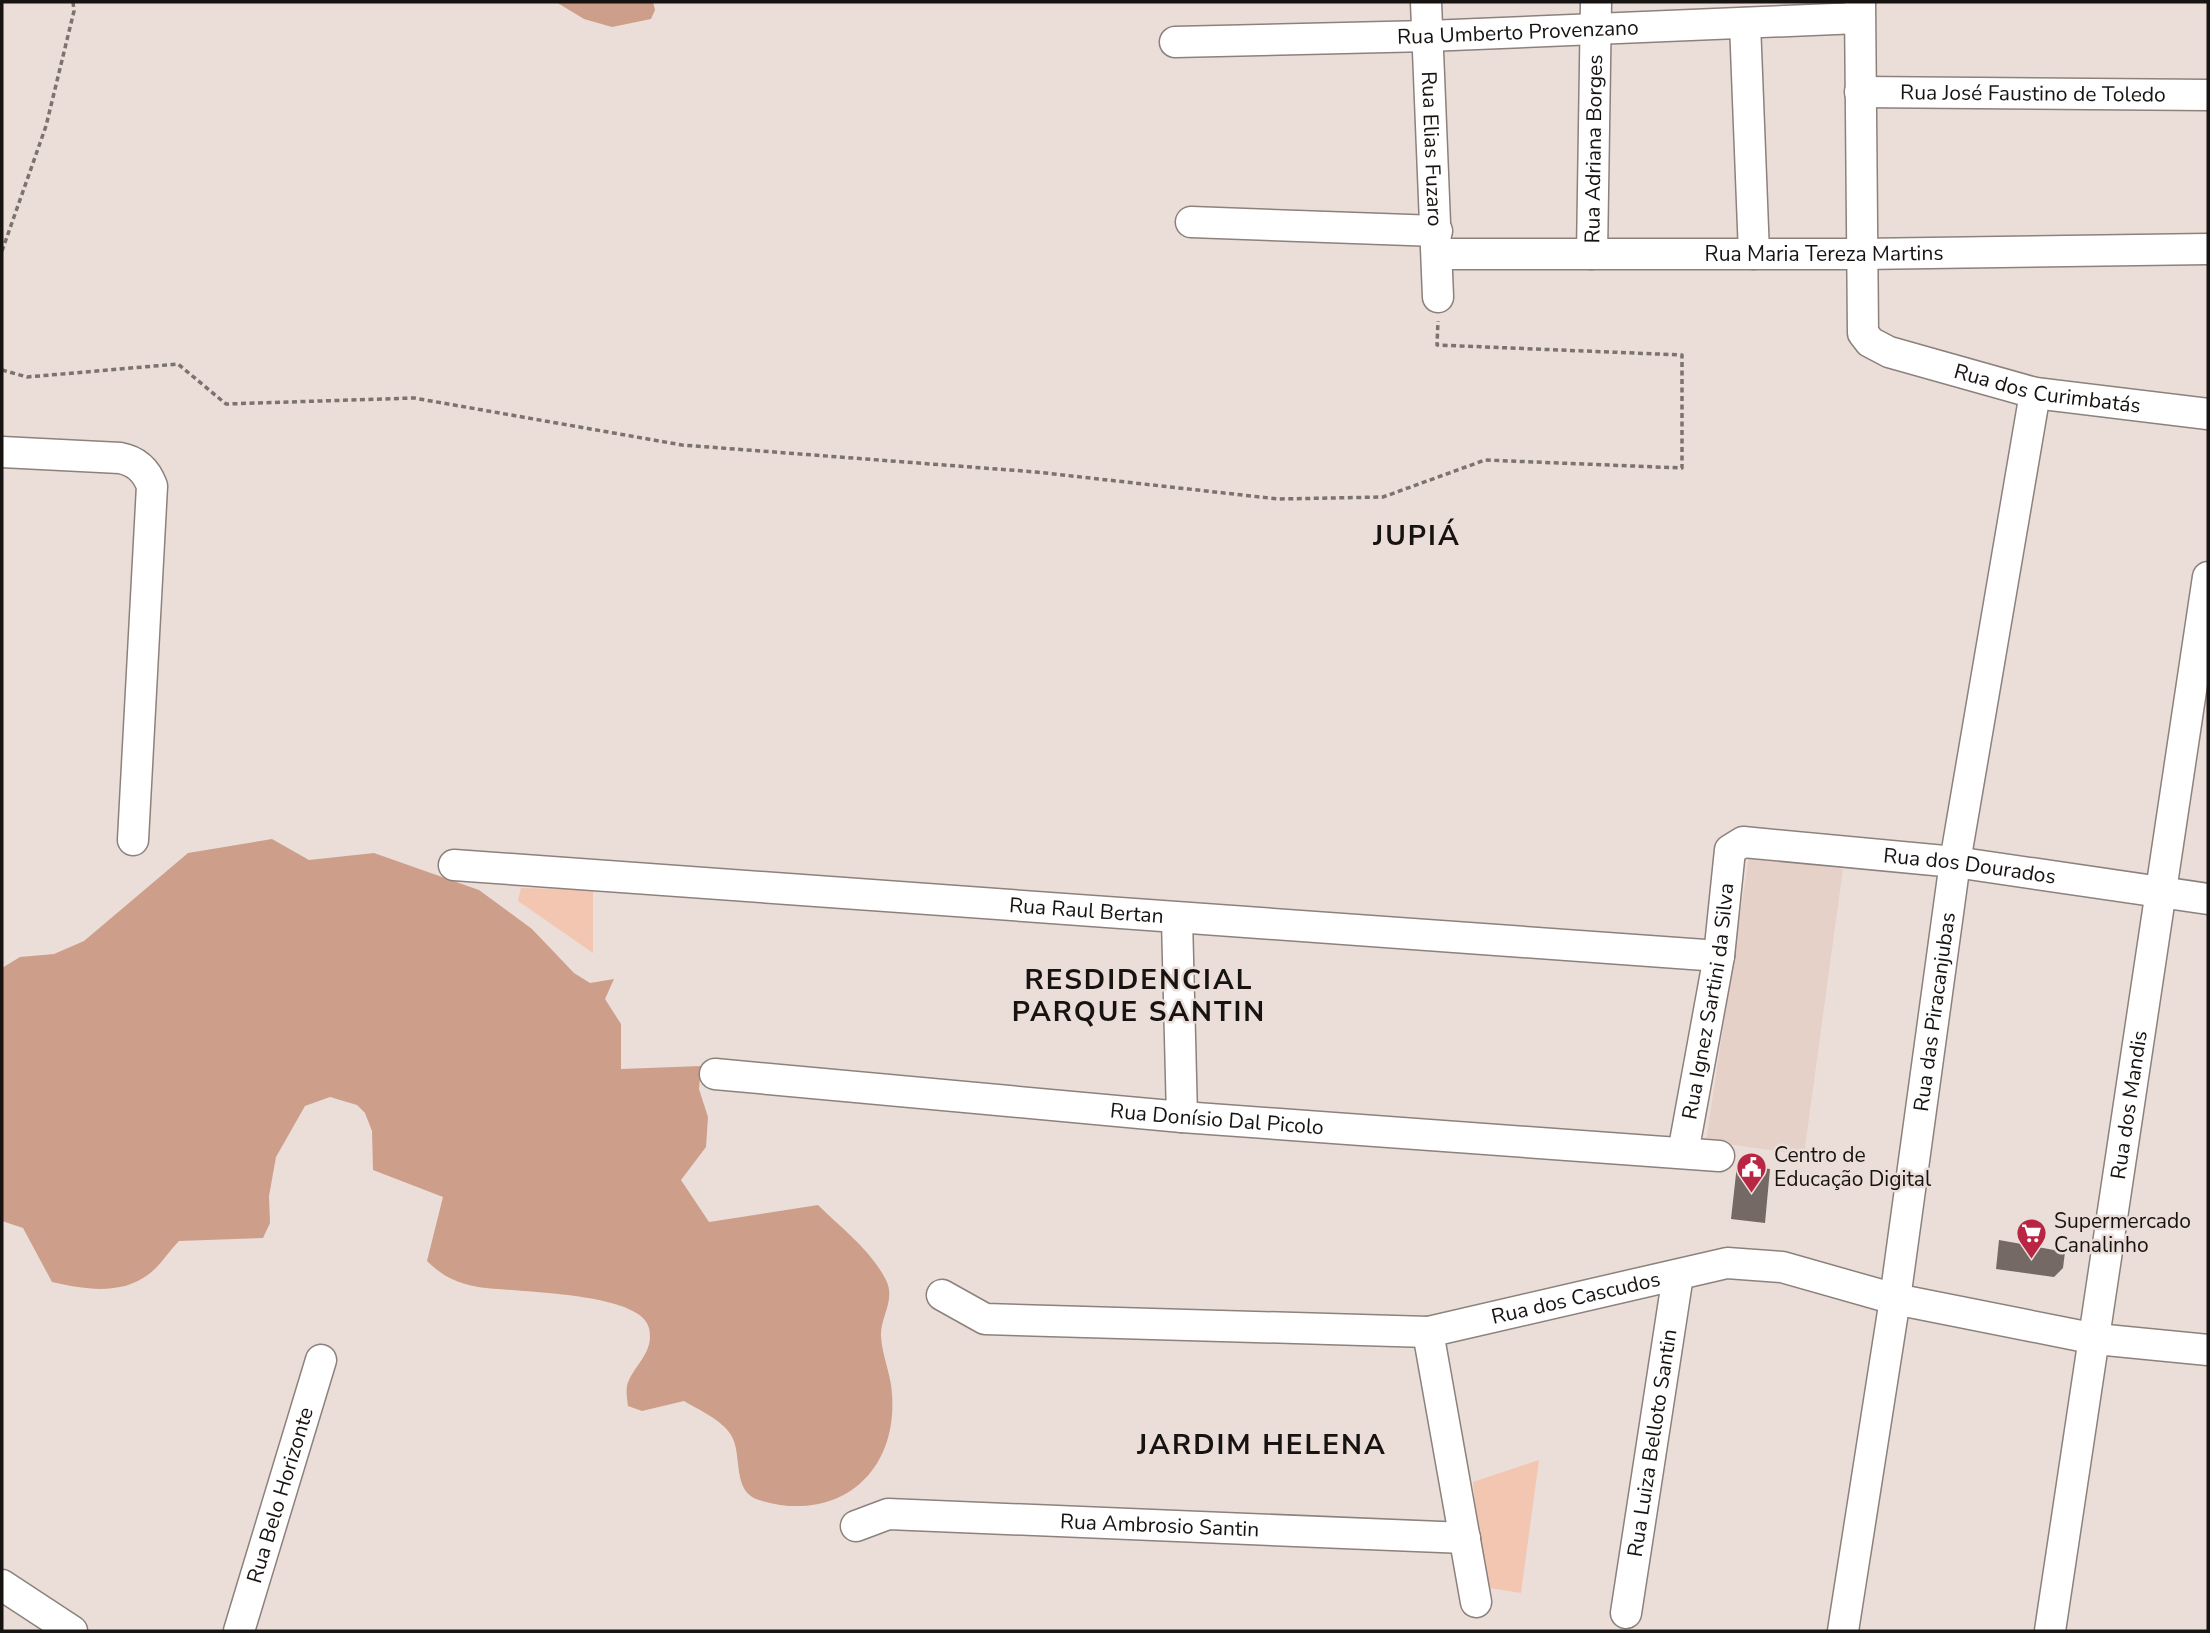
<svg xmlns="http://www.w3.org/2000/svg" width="2210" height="1633" font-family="'Nunito Sans',sans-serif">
<rect width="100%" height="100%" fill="#ebded9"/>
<path fill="#e6d1c9" d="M1749,856L1843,869L1804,1155L1706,1141Z"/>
<path fill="#f3c6b2" d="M521,888L593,890V953L518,901Z
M1539,1460L1521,1593L1483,1587L1473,1482Z"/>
<path fill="#cd9f8a" d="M556,2H653L655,10L651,19L612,27L584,19Z
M272,839L309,860L374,853L479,890L532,929L574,973L590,983L614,979L605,999L621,1024V1069L701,1066L699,1089L708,1117L706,1147L681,1180L709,1222L818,1205C840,1227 871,1250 886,1280C896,1300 880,1317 881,1336C882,1356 891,1374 892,1394C898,1475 836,1524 759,1500C731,1492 743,1454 731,1435C722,1420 699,1410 684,1401L642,1411L628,1406C627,1398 625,1387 629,1380C638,1361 654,1351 649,1328C640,1290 504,1293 473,1286C454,1282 440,1274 427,1261L443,1197L373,1170L372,1131L365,1113L357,1105L330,1097L305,1106L276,1157L269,1196L270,1223L263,1238L179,1241C169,1251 160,1266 149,1274C121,1296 83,1289 52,1282L23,1228L2,1221V968L20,957L54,954L84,941L188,853Z"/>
<path fill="#746964" d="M1737,1165L1770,1169L1765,1223L1731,1219Z
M1999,1240L2065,1252L2063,1268L2054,1277L1996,1269Z"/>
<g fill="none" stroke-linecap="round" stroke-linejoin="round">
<defs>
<g id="minor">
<path id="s1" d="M1426,2L1438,297"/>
<path id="s2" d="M1860,2L1863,333L1870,342L1889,352L2035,393L2208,414"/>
<path d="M1745,23L1754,254"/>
<path id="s3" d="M1175,42L1428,36L1859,18"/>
<path id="s4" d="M1860,92L2208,95"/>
<path d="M1191,222L1437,231"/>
<path id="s5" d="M1439,254H1861L2208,249"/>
<path id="s6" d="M1592,254L1596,2"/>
<path d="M2,452L120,458C136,461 146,470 152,486L133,840"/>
<path id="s7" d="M454,865L1719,956"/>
<path d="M1177,919L1182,1117"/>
<path id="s8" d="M715,1074L1182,1117L1719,1156"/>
<path id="s9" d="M1683,1153L1719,956L1730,850L1743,842L1955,862L2208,899"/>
<path id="s10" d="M942,1295L985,1319L1428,1332L1727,1263L1782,1267L1895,1299L2096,1339L2208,1350"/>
<path d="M1428,1332L1476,1602"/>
<path id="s11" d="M856,1526L888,1514L1465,1538"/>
<path d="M2,1585L72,1631"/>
<path id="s12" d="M1626,1613L1678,1275"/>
<path id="s13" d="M239,1631L321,1360"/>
<path id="s14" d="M1843,1631L1895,1299L1955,862L2035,393"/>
<path id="s15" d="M2050,1631L2208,577"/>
</g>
</defs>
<use href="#minor" stroke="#8c817c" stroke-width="33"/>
<path stroke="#7b7370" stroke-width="3.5" stroke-dasharray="5 3.5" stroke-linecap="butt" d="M2,251L46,126L74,11L73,2
M2,370L27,377L178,364L226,404L414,398L682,445L1036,472L1278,499L1383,497L1485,460L1682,468V355L1437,345L1438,321"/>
<use href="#minor" stroke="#fff" stroke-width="30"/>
</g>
<defs>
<symbol id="civic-pin" viewBox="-11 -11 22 30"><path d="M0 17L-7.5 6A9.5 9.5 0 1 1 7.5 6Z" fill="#b82643" stroke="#ebded9"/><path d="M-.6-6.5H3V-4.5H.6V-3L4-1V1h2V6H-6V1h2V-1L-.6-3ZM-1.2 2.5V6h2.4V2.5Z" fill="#fff"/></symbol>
<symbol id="supermarket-pin" viewBox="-11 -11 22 30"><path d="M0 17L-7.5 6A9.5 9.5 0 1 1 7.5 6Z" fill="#b82643" stroke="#ebded9"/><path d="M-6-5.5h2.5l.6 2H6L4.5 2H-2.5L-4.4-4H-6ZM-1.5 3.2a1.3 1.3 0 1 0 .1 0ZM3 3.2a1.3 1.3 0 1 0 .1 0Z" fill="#fff"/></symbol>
</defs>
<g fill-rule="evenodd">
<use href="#civic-pin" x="1734" y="1150" width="35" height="47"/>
<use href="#supermarket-pin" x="2014" y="1216" width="35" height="47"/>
</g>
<g text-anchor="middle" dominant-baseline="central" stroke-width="5" stroke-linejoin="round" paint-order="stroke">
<g font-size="21" fill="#171311" stroke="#ebded9">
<text stroke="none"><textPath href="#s3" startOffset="343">Rua Umberto Provenzano</textPath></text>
<text stroke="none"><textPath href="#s4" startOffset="173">Rua José Faustino de Toledo</textPath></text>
<text stroke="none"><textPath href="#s6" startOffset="105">Rua Adriana Borges</textPath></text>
<text stroke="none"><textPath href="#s1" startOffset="147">Rua Elias Fuzaro</textPath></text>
<text stroke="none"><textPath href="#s5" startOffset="385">Rua Maria Tereza Martins</textPath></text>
<text stroke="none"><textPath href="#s2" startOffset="527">Rua dos Curimbatás</textPath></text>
<text stroke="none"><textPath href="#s9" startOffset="550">Rua dos Dourados</textPath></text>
<text stroke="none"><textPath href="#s7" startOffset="634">Rua Raul Bertan</textPath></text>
<text stroke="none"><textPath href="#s9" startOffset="154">Rua Ignez Sartini da Silva</textPath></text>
<text stroke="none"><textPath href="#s14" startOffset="626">Rua das Piracanjubas</textPath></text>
<text stroke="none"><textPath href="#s15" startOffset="532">Rua dos Mandis</textPath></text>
<text stroke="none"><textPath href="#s8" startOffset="504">Rua Donísio Dal Picolo</textPath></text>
<text stroke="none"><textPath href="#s10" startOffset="644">Rua dos Cascudos</textPath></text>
<text stroke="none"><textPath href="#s12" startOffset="172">Rua Luiza Belloto Santin</textPath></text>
<text stroke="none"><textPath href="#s13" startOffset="142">Rua Belo Horizonte</textPath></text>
<text stroke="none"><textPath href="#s11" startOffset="306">Rua Ambrosio Santin</textPath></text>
</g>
<g font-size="21" fill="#171311" stroke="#ebded9" text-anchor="start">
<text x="1774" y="1155">Centro de<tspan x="1774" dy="24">Educação Digital</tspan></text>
<text x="2054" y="1221">Supermercado<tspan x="2054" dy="24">Canalinho</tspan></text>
</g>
<g font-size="28" font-weight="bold" letter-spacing="2" fill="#171311" stroke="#ebded9">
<text x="1417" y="536">JUPIÁ</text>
<text x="1139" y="980">RESDIDENCIAL<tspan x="1139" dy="32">PARQUE SANTIN</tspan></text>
<text x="1262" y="1445">JARDIM HELENA</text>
</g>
</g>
<rect width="2210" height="1633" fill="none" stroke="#171311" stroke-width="7"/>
</svg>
